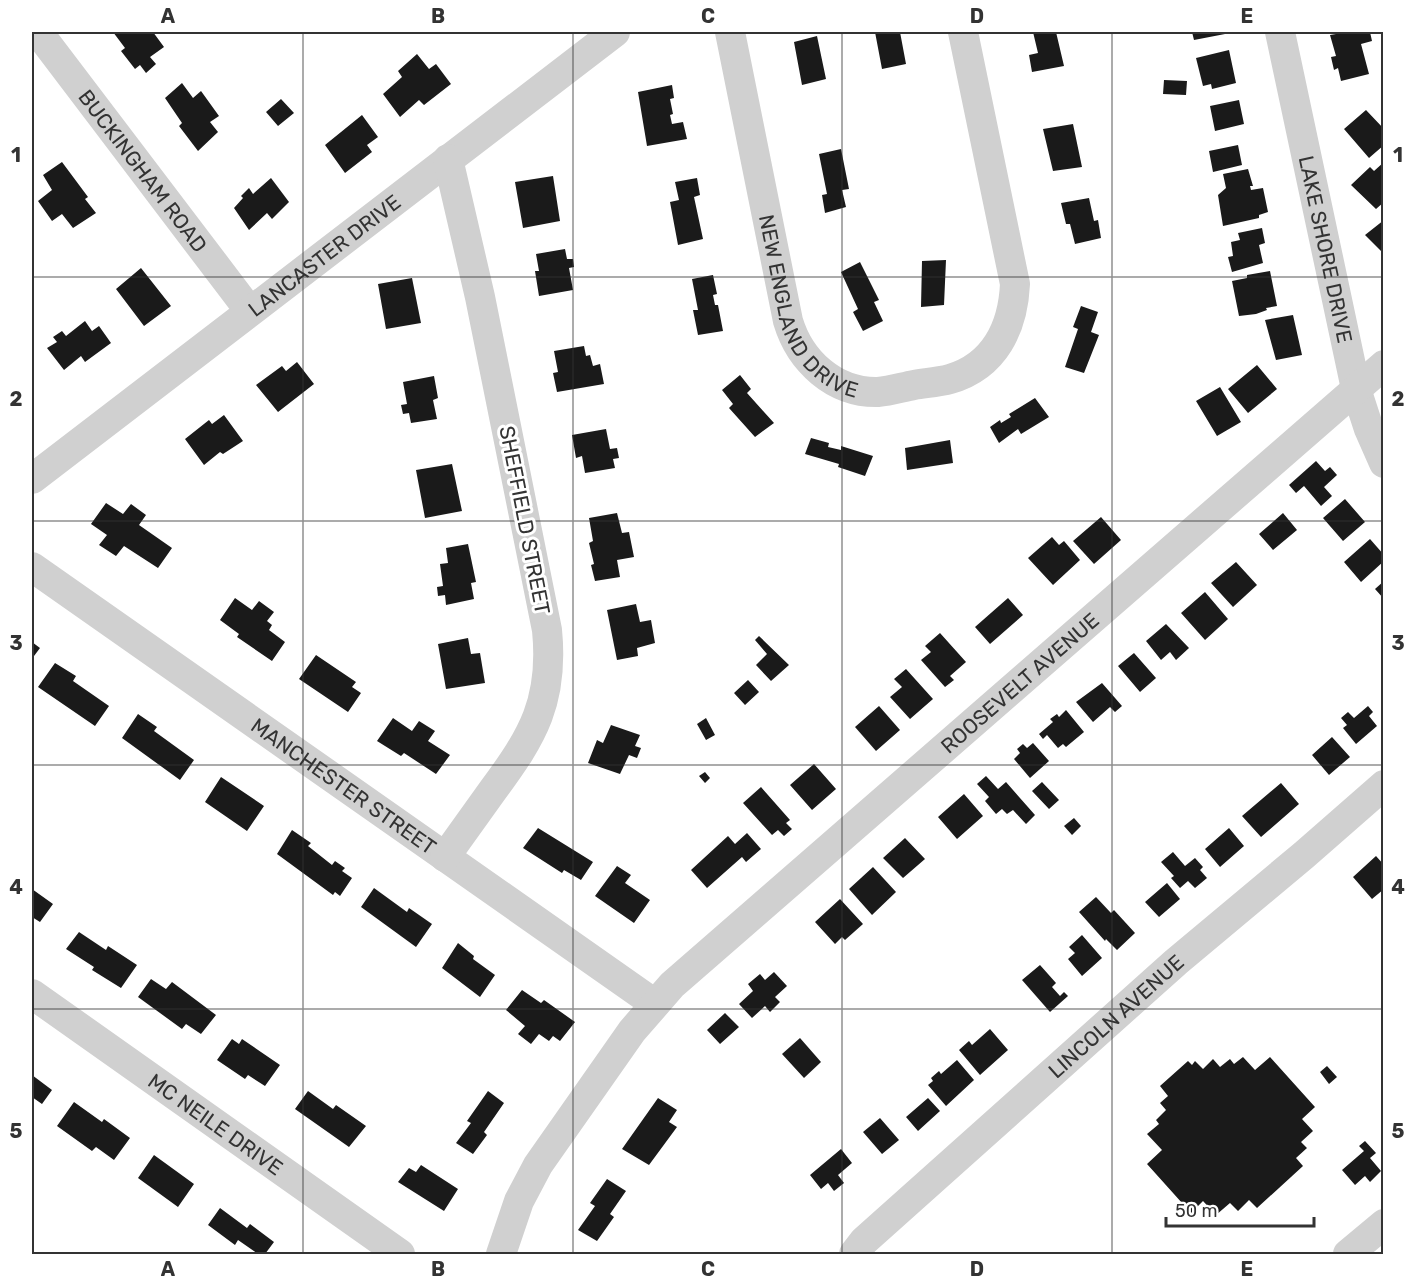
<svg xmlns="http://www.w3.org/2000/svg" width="1415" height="1286" font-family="Rubik,sans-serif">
<rect width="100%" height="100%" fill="#fff"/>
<path fill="#1a1a1a" d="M113,32H153L164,47L150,57L156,64L146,73L140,65L135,69L121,51L125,48Z
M875,32H900L906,64L882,69Z
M1033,32H1056L1064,66L1032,72L1029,55L1038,53Z
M1192,32H1224L1225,34L1194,40Z
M1348,32H1370L1372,41L1361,44L1369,74L1341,81L1338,68L1334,70L1331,57L1336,56L1330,35Z
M817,36L826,79L802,85L794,42Z
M1229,50L1236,83L1212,89L1211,84L1203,86L1196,58Z
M417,54L429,69L436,64L451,84L424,105L419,100L400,117L383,94L402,77L398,71Z
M1164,80L1187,81L1186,95L1163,94Z
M182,83L193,98L201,91L219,116L210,122L218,132L198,151L179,126L182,123L165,98Z
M672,85L674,98L670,99L673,114L670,115L672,124L683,122L687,139L647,146L638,92Z
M281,99L294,113L278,126L266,112Z
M1239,100L1244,124L1215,131L1210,106Z
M1366,110L1384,129V145L1369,158L1344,129Z
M362,115L378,137L367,145L372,152L345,173L325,145Z
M1073,124L1082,167L1053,171L1043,129Z
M1238,145L1242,165L1213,172L1209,151Z
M841,149L849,189L842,190L846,207L825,213L822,195L827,194L819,154Z
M62,162L88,197L85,199L96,213L73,228L62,214L52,221L38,201L52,190L43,175Z
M1384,162V202L1376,209L1351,185L1370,167L1374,171Z
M1248,169L1253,186H1250L1251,190L1263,188L1268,212L1259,215V218L1223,226L1218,195L1226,188L1223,174Z
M553,176L560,221L523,228L515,182Z
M271,178L289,202L272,219L267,213L249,230L234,208L243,198L241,196L249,188L253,194Z
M697,178L700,195L694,197L703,239L678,245L670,202L679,200L675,182Z
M1089,198L1094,221L1098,220L1101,238L1075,244L1070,224H1066L1061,203Z
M1384,220V254L1365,235Z
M1262,228L1265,243L1259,245L1263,263L1232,272L1228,257L1233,256L1231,242L1240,240L1238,233Z
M565,249L567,259H573L574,267L569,268L573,290L539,296L535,271H539L536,254Z
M946,260L944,305L921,307L922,261Z
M860,262L879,300L874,302L883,321L863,331L853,312L858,309L841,272Z
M141,268L171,306L144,326L116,289Z
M1270,271L1277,306L1266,308L1267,310L1256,314L1239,316L1232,281L1247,278V275Z
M713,275L717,294L713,295L715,305H718L723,331L698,335L693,310H698L692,279Z
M412,278L421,323L386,329L378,284Z
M1081,306L1098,312L1091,332L1099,335L1084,373L1065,367L1078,329L1073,327Z
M1293,315L1302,355L1276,360L1265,320Z
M85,321L92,331L99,326L111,343L85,362L81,356L64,370L47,348L57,342L53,337L62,331L66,336Z
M584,346L586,356L590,355L593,366L600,364L604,384L557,392L553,373L558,372L554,351Z
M297,362L314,384L278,412L256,385L282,366L286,371Z
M1257,365L1277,389L1248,413L1228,389Z
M740,375L751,389L747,393L774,423L755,437L729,408L733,404L722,390Z
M434,376L438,398L433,400L437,419L411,423L409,413L403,414L401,405L407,404L403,382Z
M1220,387L1241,422L1217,436L1196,401Z
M1035,398L1049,417L1021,434L1018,429L999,443L990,427L1000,420L1001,423L1011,417L1009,414Z
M224,415L243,441L223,454L220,452L204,465L185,439L209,420L212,424Z
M606,429L610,449L617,448L619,458L613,459L615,468L585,473L582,456L576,458L572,435Z
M811,438L829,443L828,447L841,450V446L873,456L865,476L838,467L839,464L805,454Z
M950,440L953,463L907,470L905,448Z
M1316,461L1325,471L1330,467L1337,475L1324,487L1332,496L1321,506L1304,486L1296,493L1289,485Z
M452,464L462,511L425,518L416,470Z
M1345,499L1365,522L1343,541L1323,518Z
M106,503L123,514L131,504L146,515L139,525L172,548L158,568L124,546L116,556L99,545L107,535L91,524Z
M617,513L622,533L629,532L634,557L617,560L620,577L595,581L591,565L594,564L589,543L593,541L589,518Z
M1283,513L1297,530L1273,550L1259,534Z
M1101,517L1121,540L1094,564L1073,541Z
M1052,537L1059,545L1064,541L1080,560L1053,585L1028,558Z
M1370,539L1384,555V561L1361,582L1344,562Z
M468,544L476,582L471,583L474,599L446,605L445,595L438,596L437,587L443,586L440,564L448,563L446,548Z
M1236,562L1257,585L1233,607L1211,583Z
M1384,581V599L1375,589Z
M1205,592L1228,619L1205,640L1181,613Z
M235,598L252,610L259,601L274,612L267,621L272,625L269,630L285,642L272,661L237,637L239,634L220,620Z
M1008,598L1023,615L990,644L975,627Z
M636,604L640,622L651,620L655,643L637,648L638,656L617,660L607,610Z
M1166,624L1189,648L1176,660L1170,652L1161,660L1146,641Z
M940,633L966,662L950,676L954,680L945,687L921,660L931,652L925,646Z
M759,636L789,665L771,681L756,665L767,654L755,640Z
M468,638L471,654L480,653L485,683L446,689L438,644Z
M32,642L40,648L34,656L32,655Z
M1134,653L1156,678L1140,692L1118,666Z
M316,655L356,682L352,687L361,693L348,712L299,679Z
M55,663L76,676L73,681L109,706L95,726L38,687Z
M906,669L933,699L910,719L890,697L902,687L894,679Z
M748,680L759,692L745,705L734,693Z
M1102,683L1122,706L1115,712L1110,707L1093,722L1076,702Z
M879,706L900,730L876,751L855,727Z
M1368,706L1373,712L1369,716L1377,726L1356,744L1343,728L1347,725L1341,718L1348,712L1354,718Z
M1066,710L1084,732L1066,747L1063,744L1058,748L1047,735L1043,739L1039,734L1053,722L1050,719L1057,714L1059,717Z
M138,714L157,727L154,731L194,760L180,780L122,738Z
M393,718L412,731L419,721L435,731L428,741L450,755L436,774L404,753L401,756L377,741Z
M706,718L715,735L706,740L697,724Z
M611,725L640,735L635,746L641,748L637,758L629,755L620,774L588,763L597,740L603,743Z
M1332,737L1350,757L1329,775L1312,755Z
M1033,743L1049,761L1030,778L1014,759L1020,753L1017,749L1023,744L1027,748Z
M814,764L836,789L812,810L790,785Z
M705,772L710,778L705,783L699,776Z
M986,776L998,789L1006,782L1035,815L1026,824L1013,810L1007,814L1002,809L996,814L985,801L989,797L977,784Z
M221,777L264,806L247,831L205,802Z
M1042,782L1059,800L1049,809L1032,791Z
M1281,783L1299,804L1261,837L1242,816Z
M761,787L790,820L786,823L792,829L784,836L778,830L772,835L743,803Z
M964,794L983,816L957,839L938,817Z
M1074,818L1081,826L1072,835L1064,826Z
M538,828L593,862L581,880L564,870L562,873L523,848Z
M1229,828L1244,846L1220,867L1205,849Z
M292,830L311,843L308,846L332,865L335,861L345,868L342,871L352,878L340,896L335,892L333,895L277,854Z
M747,833L761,849L746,862L742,857L707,888L691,870L728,836L735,844Z
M905,838L925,859L903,878L883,858Z
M1173,852L1185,866L1195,858L1203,867L1200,870L1207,878L1195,888L1188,881L1180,888L1171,878L1174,876L1161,862Z
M1376,856L1384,865V889L1372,899L1353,877Z
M617,866L631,875L625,883L650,900L634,923L595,896Z
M873,867L896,892L872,915L849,889Z
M1167,883L1180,899L1159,917L1145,902Z
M374,888L407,912L409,908L432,924L416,947L361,907Z
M32,889L53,904L40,922L32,917Z
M1096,897L1111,913L1114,910L1135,933L1117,950L1106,939L1105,941L1079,912Z
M840,899L863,924L845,940L842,937L835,944L815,922Z
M79,932L106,950L108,946L137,965L121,988L92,970L94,967L66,949Z
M1082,935L1102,958L1082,976L1068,959L1075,953L1069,947Z
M458,943L474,956L473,959L495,975L480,997L442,968Z
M1040,965L1056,983L1052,987L1060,996L1064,992L1068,996L1050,1012L1022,980Z
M774,972L787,986L775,997L780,1002L770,1012L765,1006L752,1018L739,1004L753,991L748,984L760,974L765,980Z
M151,979L166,989L172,982L216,1015L201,1034L186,1024L182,1029L138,997Z
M522,990L541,1003L544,1000L575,1022L560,1041L553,1036L549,1041L539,1034L531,1044L518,1034L525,1026L506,1010Z
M725,1013L739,1027L720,1044L707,1030Z
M990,1029L1008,1050L980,1075L959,1050L969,1041L972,1045Z
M800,1038L821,1062L804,1078L782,1054Z
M232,1039L239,1044L242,1039L280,1065L265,1086L248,1075L245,1079L217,1060Z
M1243,1057L1255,1070L1270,1057L1315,1107L1302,1119L1313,1131L1301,1142L1307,1148L1296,1158L1303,1166L1257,1208L1249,1200L1238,1211L1230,1203L1216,1215L1203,1201L1191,1213L1147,1164L1162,1150L1147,1134L1159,1124L1156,1120L1166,1110L1160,1103L1168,1096L1160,1086L1188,1061L1192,1065L1195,1061L1203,1069L1213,1059L1220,1067L1230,1059L1234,1064Z
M957,1060L974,1080L946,1106L928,1085L933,1081L931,1078L939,1071L941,1074Z
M1327,1066L1337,1077L1329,1084L1320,1072Z
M32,1075L52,1090L42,1104L32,1097Z
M308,1091L333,1109L336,1105L366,1126L349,1147L295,1109Z
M488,1091L504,1103L484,1132L487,1135L473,1154L456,1143L471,1123L467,1121Z
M658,1098L677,1110L669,1122L677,1127L649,1165L622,1149Z
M928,1098L940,1111L918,1131L906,1117Z
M74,1102L102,1122L104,1119L130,1138L114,1160L96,1147L92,1151L57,1126Z
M880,1118L899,1140L882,1154L863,1132Z
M1365,1141L1376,1153L1370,1158L1381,1171L1370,1182L1365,1176L1355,1185L1342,1170L1364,1151L1359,1146Z
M841,1149L852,1163L838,1175L844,1183L834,1191L828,1183L821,1189L810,1175Z
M154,1155L194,1184L178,1207L138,1178Z
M421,1165L458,1189L444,1211L398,1182L409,1168L416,1172Z
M607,1179L626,1191L610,1214L614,1217L597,1241L578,1230L595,1206L590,1203Z
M220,1208L247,1228L250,1224L274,1242L265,1254H258L238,1240L235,1245L208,1225Z"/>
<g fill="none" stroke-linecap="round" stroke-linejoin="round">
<g stroke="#d0d0d0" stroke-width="30">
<path id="s1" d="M38,32L249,310"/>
<path id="s2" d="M730,32L788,321C800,361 834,393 878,392C890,391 903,387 914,385C926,383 939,382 950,379C995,366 1013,327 1015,284L963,32"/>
<path id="s3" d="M1280,32L1356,389L1369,429L1384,463"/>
<path id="s4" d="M32,479L615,32"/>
<path id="s5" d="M32,567L655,1004"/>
<path d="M445,857C461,835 477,812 493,790C533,736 554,701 547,630L480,297L448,159"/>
<path id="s6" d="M32,994L400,1254"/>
<path id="s7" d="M501,1254L519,1201L538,1165L632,1031L672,985L1384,365"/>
<path id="s8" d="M854,1254L864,1241L1176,962L1304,855L1384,785"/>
<path d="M1348,1254L1384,1224"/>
</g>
</g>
<path fill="none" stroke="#333" stroke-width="1.5" stroke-opacity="0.55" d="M303,32V1254M573,32V1254M842,32V1254M1112,32V1254M32,277H1384M32,521H1384M32,765H1384M32,1009H1384"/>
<g text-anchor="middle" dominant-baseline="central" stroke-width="6" stroke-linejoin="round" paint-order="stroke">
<g font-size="21" fill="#333" stroke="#fff">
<text stroke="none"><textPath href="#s1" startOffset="174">BUCKINGHAM ROAD</textPath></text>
<text stroke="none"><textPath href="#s3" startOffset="222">LAKE SHORE DRIVE</textPath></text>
<text stroke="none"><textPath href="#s4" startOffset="368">LANCASTER DRIVE</textPath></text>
<text stroke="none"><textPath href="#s2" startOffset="292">NEW ENGLAND DRIVE</textPath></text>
<text transform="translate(525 520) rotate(79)">SHEFFIELD STREET</text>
<text stroke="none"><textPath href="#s7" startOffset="782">ROOSEVELT AVENUE</textPath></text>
<text stroke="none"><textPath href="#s5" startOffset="381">MANCHESTER STREET</textPath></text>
<text stroke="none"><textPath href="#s8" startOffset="354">LINCOLN AVENUE</textPath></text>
<text stroke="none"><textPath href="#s6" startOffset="225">MC NEILE DRIVE</textPath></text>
</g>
</g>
<rect width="1415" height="1286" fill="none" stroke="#ffffff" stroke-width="66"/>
<path d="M1166 1217v9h148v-9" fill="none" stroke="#333333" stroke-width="3"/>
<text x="1175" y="1217" font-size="18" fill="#333333" stroke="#ffffff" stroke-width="4.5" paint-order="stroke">50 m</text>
<rect x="33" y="33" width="1349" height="1220" fill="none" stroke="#333" stroke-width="2"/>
<g font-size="20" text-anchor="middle" font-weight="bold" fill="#333">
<text x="168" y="23">A</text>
<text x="438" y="23">B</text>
<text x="708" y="23">C</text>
<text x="977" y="23">D</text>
<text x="1247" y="23">E</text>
<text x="16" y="162">1</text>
<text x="1398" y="162">1</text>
<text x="16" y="406">2</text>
<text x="1398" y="406">2</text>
<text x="16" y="650">3</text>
<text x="1398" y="650">3</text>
<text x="16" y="894">4</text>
<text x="1398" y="894">4</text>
<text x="16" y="1138">5</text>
<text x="1398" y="1138">5</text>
<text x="168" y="1276">A</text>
<text x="438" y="1276">B</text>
<text x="708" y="1276">C</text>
<text x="977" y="1276">D</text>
<text x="1247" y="1276">E</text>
</g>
</svg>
